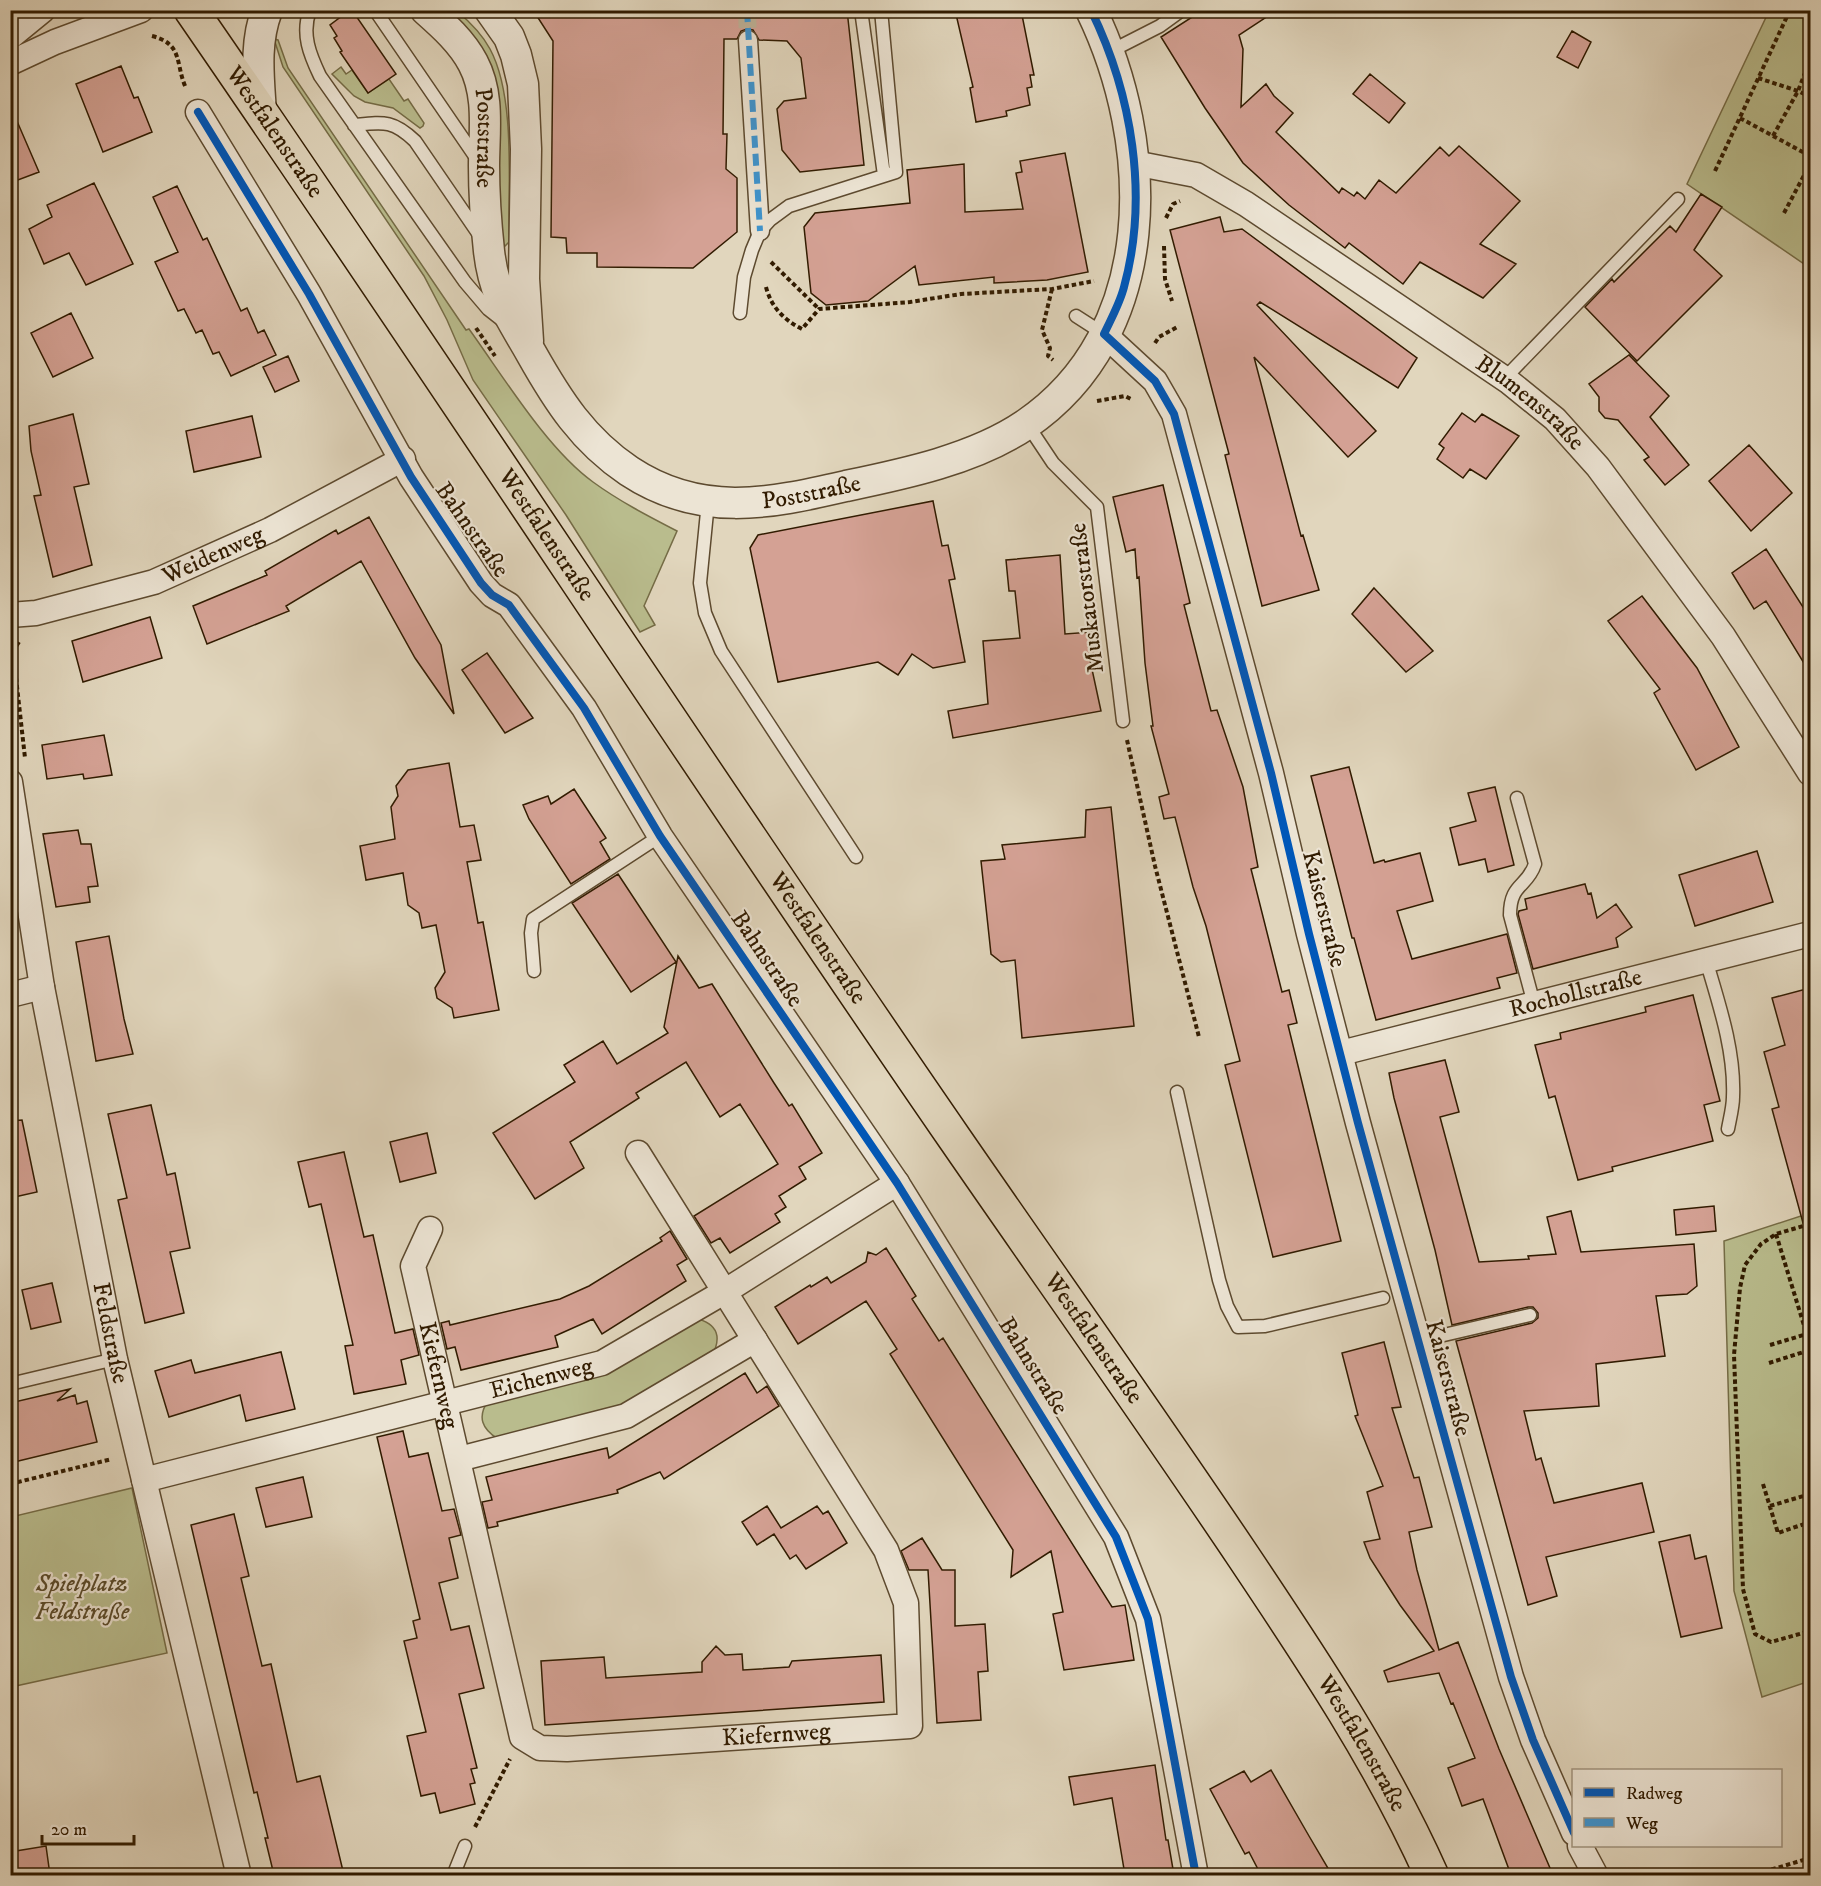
<svg xmlns="http://www.w3.org/2000/svg" width="1821" height="1886" font-family="'IM FELL DW Pica',serif">
<rect width="100%" height="100%" fill="#e1d6bd"/>
<filter id="stains"><feTurbulence type="fractalNoise" baseFrequency=".00333" numOctaves="4"/><feColorMatrix values="0 0 0 0 .2 0 0 0 0 .09 0 0 0 0 .02 0 0 0 .5 -.17"/></filter>
<radialGradient id="worn" r=".72"><stop offset=".6" stop-color="#630" stop-opacity="0"/><stop offset="1" stop-color="#630" stop-opacity=".3"/></radialGradient>
<path fill="#b9bc8d" stroke="#756c46" stroke-width="1.5" d="M445,11H457C470,22 482,34 490,49C516,97 508,187 509,242L503,248L499,242V120Z
M1769,11H1810V268L1687,184Z
M274,39L278,40L288,68L466,330L469,329C503,376 547,449 593,482C619,501 648,516 677,531L644,606L655,625L640,632L566,515L473,380L447,320L424,276L283,67Z
M341,67L346,74L352,70L368,93L389,79L404,101L408,99L424,123L423,126L420,128L393,108L365,102L354,96L332,74Z
M1810,1213V1681L1762,1697L1734,1591L1724,1241Z
M695,1318C719,1324 722,1338 711,1358L638,1402L498,1439C482,1429 477,1417 488,1401Z
M132,1488L167,1653L11,1687V1517Z"/>
<path fill="#d4a194" stroke="#311b00" stroke-width="1.5" d="M350,10H352L396,74L368,93L340,52L342,51L334,38L337,36L330,25Z
M533,10H847L864,165L800,172L782,150L777,109L784,101L806,98L801,58L787,41L759,40L753,30L747,29L741,31L737,39H724L723,134H727L726,169L737,178V232L693,268L597,267V253H567L566,238L551,237L553,41Z
M955,10H1021L1034,75H1030L1032,87L1027,88L1030,105L1006,111L1007,116L976,122L970,88L973,87Z
M1203,10H1277L1239,35L1243,49L1241,107L1266,84L1274,96L1293,113L1276,132L1339,193L1342,188L1354,196L1357,192L1365,199L1379,180L1396,193L1440,147L1449,156L1459,146L1520,201L1480,244L1516,264L1483,298L1420,262L1403,284L1349,243L1345,248L1289,205L1243,163L1205,108L1161,37Z
M1572,31L1591,42L1578,68L1557,57Z
M121,66L134,98L138,97L152,132L103,152L76,84Z
M1370,74L1405,103L1389,123L1353,94Z
M10,105L39,172L10,183Z
M1065,153L1088,272L1047,280L994,283V277L919,285L915,266L868,301L826,305L811,293L804,227L815,213L910,203L907,170L964,164L965,212L1023,209L1016,173L1022,172L1020,161Z
M94,183L133,264L86,285L69,253L44,264L29,229L52,217L47,205Z
M177,186L203,240L207,238L241,311L247,308L258,333L264,330L276,355L231,376L219,352L213,354L202,330L196,333L184,309L178,311L155,262L178,252L153,197Z
M1701,194L1722,207L1694,250L1722,276L1637,361L1585,307L1612,279L1614,282L1670,226L1676,232Z
M1220,217L1224,232L1242,229L1417,358L1398,388L1260,302L1257,305L1376,431L1348,457L1254,357L1301,536L1303,535L1319,590L1262,606L1225,455L1229,454L1170,230Z
M71,313L93,358L53,377L31,333Z
M1629,355L1669,396L1650,417L1689,465L1665,485L1644,460L1649,457L1618,420L1605,418L1599,411V397L1589,384Z
M288,356L299,381L275,392L263,367Z
M1462,413L1475,422L1482,414L1519,436L1486,479L1470,469L1463,478L1437,459L1444,448L1439,444Z
M73,414L89,484L74,487L92,565L53,577L34,496L41,495L31,451L29,426Z
M252,416L261,457L194,472L186,431Z
M1749,445L1792,493L1751,531L1709,481Z
M1163,485L1190,603L1184,605L1211,711L1217,710L1243,787L1258,867L1251,869L1282,992L1289,990L1297,1023L1288,1025L1341,1241L1273,1257L1225,1065L1240,1061L1206,926L1193,887L1175,817L1164,819L1159,797L1169,794L1151,726H1153L1145,663L1139,577L1137,578L1135,549L1126,552L1113,497Z
M933,501L942,546L948,545L955,579L949,580L965,662L933,668L912,654L898,675L878,662L778,682L750,548L758,535Z
M369,517L441,645L454,714L415,658L361,561L286,606L289,611L207,644L193,606L267,575L265,571L336,530L338,534Z
M1766,549L1810,618V673L1766,601L1754,609L1732,573Z
M1060,555L1065,634L1092,632L1094,660H1090L1101,711L953,738L948,711L988,704L983,641L1020,638L1015,591H1009L1006,560Z
M1374,588L1433,651L1406,672L1352,614Z
M1642,596L1697,668L1739,747L1696,770L1654,693L1660,689L1608,621Z
M150,617L162,658L83,682L72,641Z
M487,653L533,718L505,733L462,670Z
M104,735L112,775L84,779L83,774L47,779L42,745Z
M449,763L460,827L474,825L481,860L467,862L478,923L483,922L499,1010L454,1018L452,1008L437,998L435,988L445,972L436,925L422,928L419,913L408,905L403,873L366,880L360,846L395,839L391,807L398,796L396,786L408,770Z
M1349,767L1374,863L1384,860L1385,862L1420,853L1433,901L1397,911L1412,959L1507,934L1517,973L1497,978L1500,988L1376,1020L1354,938H1352L1311,776Z
M1495,787L1514,865L1488,872L1485,859L1459,865L1450,828L1476,821L1468,793Z
M574,789L606,838L600,842L610,859L571,884L529,819L523,805L548,796L551,804Z
M1111,807L1134,1026L1022,1038L1015,960L1001,962L991,954L981,861L1005,859L1002,845L1085,837L1086,810Z
M78,830L81,844H91L98,886L88,887L90,902L56,907L43,834Z
M1757,851L1773,902L1695,926L1679,875Z
M618,874L676,962L631,992L572,903Z
M1585,884L1588,894L1591,893L1597,918L1616,904L1632,927L1616,938L1618,947L1533,969L1518,914L1519,911L1527,909L1525,899Z
M109,936L124,1019L133,1054L96,1061L76,942Z
M678,956L699,988L712,984L774,1083L789,1106L792,1104L822,1153L799,1167L806,1179L779,1196L786,1207L775,1214L780,1222L730,1253L720,1238L711,1243L694,1216L778,1164L740,1104L720,1117L686,1062L636,1093L639,1098L570,1142L584,1168L535,1199L493,1133L575,1082L564,1065L603,1041L617,1064L668,1033L664,1027Z
M1810,988V1222L1803,1223L1772,1109L1779,1107L1764,1052L1785,1045L1772,998Z
M1693,995L1720,1101L1704,1105L1713,1141L1612,1167L1613,1171L1578,1180L1555,1096L1549,1098L1535,1045L1561,1039L1560,1033L1646,1012L1645,1007Z
M1445,1060L1459,1112L1440,1117L1479,1262L1529,1259L1528,1256L1556,1254L1547,1217L1571,1211L1581,1252L1694,1244L1697,1286L1687,1294L1656,1296L1665,1356L1596,1364L1599,1406L1524,1411L1536,1460L1541,1458L1554,1503L1642,1483L1654,1532L1546,1557L1557,1596L1528,1605L1456,1341L1532,1323L1538,1318V1313L1533,1307H1528L1452,1325L1435,1250L1394,1098L1389,1073Z
M151,1105L167,1175L175,1173L190,1248L170,1252L184,1313L145,1323L118,1200L127,1198L108,1114Z
M22,1120L37,1192L10,1198V1121Z
M427,1133L436,1173L400,1182L390,1142Z
M344,1152L364,1237L373,1235L395,1333L413,1329L419,1355L401,1360L406,1384L354,1394L345,1346L353,1345L321,1204L309,1207L298,1162Z
M1714,1206L1716,1231L1676,1235L1674,1210Z
M670,1231L687,1259L677,1265L686,1281L602,1334L593,1319L555,1336L558,1347L461,1370L455,1347L447,1349L441,1323L449,1321L450,1325L560,1299L589,1286L662,1241L660,1238Z
M886,1248L916,1296L912,1299L939,1341L943,1338L1112,1607L1125,1605L1134,1660L1064,1670L1053,1614L1063,1612L1051,1551L1011,1577L1013,1550L890,1354L897,1349L866,1301L798,1344L775,1307L810,1285L811,1287L827,1277L831,1283L866,1262L868,1252L876,1255Z
M52,1283L61,1322L31,1329L22,1290Z
M1384,1342L1401,1407L1392,1408L1414,1478L1419,1477L1432,1527L1409,1532L1417,1570L1439,1650L1458,1642L1499,1749L1553,1875H1511L1483,1799L1462,1806L1448,1768L1475,1758L1453,1703L1451,1704L1439,1673L1388,1682L1384,1671L1434,1651L1400,1605L1370,1558L1364,1542L1380,1539L1367,1492L1383,1486L1355,1416L1358,1415L1342,1353Z
M281,1352L295,1409L246,1421L240,1395L169,1417L155,1371L191,1360L195,1373Z
M745,1373L757,1393L767,1386L779,1406L664,1479L660,1472L617,1490L618,1493L497,1522L498,1526L488,1528L482,1502L492,1500L486,1477L607,1448L609,1458Z
M70,1389L57,1401L75,1395L77,1404L87,1401L97,1442L10,1463V1403Z
M403,1431L409,1457L428,1453L442,1511L454,1509L461,1535L449,1538L458,1578L439,1583L451,1630L469,1626L484,1688L459,1694L477,1768L471,1769L475,1783L470,1784L475,1804L440,1813L435,1793L421,1796L407,1736L426,1732L404,1641L417,1638L413,1621L420,1619L377,1437Z
M303,1477L312,1517L266,1527L256,1488Z
M767,1506L781,1528L817,1506L823,1514L828,1511L847,1543L806,1569L796,1555L790,1559L774,1534L757,1545L742,1522Z
M234,1514L249,1576L241,1578L262,1666L271,1664L297,1782L320,1776L344,1875H274L265,1838H268L257,1792L254,1793L191,1525Z
M1690,1535L1695,1559L1706,1556L1722,1628L1681,1637L1659,1542Z
M922,1538L942,1570H955V1626L985,1624L988,1671L978,1672L981,1720L937,1723L928,1570H909L901,1551Z
M716,1646L725,1655L742,1654L743,1670L789,1667L792,1661L881,1655L884,1702L545,1725L541,1661L604,1657L606,1678L702,1672V1662Z
M1155,1765L1166,1840H1168L1174,1875H1125L1112,1798L1074,1805L1069,1777Z
M1271,1770L1309,1836L1332,1875H1261L1249,1852L1245,1854L1210,1789L1244,1771L1251,1782Z
M46,1846L50,1875H10V1852Z"/>
<g fill="none" stroke-linecap="round" stroke-linejoin="round">
<path stroke="#beb197" stroke-width="18" stroke-dasharray="18 9" stroke-linecap="butt" d="M747,10L748,40"/>
<defs>
<path id="service" d="M310,10C301,34 310,55 320,76L465,282L488,309L502,320
M375,10L479,162
M861,10L884,175
M1109,52L1160,26L1182,10
M354,125C384,122 393,120 415,141L480,236
M740,313L744,277L752,250L760,231L770,220L789,206L896,172L881,10
M1076,316L1104,334
M1504,379L1678,199
M1027,424L1053,463L1097,507L1123,721
M708,502L700,583L705,613L721,651L856,857
M1517,798L1535,864C1527,888 1510,883 1510,915L1534,1004
M1706,960C1719,1004 1735,1051 1733,1097C1733,1107 1730,1118 1728,1129
M534,971L531,933L533,919L660,836
M1177,1092L1219,1280L1227,1306L1238,1327L1265,1326L1383,1298
M1418,1341L1530,1315
M10,1384L115,1359
M453,1876L465,1846"/>
<path id="pedestrian" d="M748,40L760,231"/>
<g id="minor">
<path d="M10,37L43,10"/>
<path d="M10,63L55,42L141,10"/>
<path d="M198,112L309,294L411,477L481,583L492,595L509,605L584,708L660,836L897,1183L1116,1537L1148,1619L1196,1876"/>
<path id="s1" d="M1134,163L1196,175L1246,204L1508,381L1555,419L1598,467L1723,636L1810,773"/>
<path d="M1104,334L1155,381L1174,414L1271,773L1309,934L1358,1123L1511,1677L1533,1740L1574,1833"/>
<path id="s2" d="M10,615L36,613L154,582L270,530L403,459"/>
<path id="s3" d="M10,782L42,987L115,1359L239,1876"/>
<path d="M10,995L42,987"/>
<path id="s4" d="M1341,1053L1810,934"/>
<path id="s5" d="M430,1229L413,1266L522,1737L540,1748L567,1749L910,1726L906,1603L886,1550L638,1153"/>
<path d="M459,1459L626,1416L755,1340"/>
<path id="s6" d="M144,1480L602,1363L724,1292L897,1183"/>
<path d="M1580,1846L1596,1876"/>
</g>
<g id="tertiary">
<path id="s7" d="M426,10C444,26 462,42 473,63C490,95 484,132 484,166C484,194 486,223 489,251C494,296 510,316 531,353C558,401 583,440 629,471C700,518 768,504 846,486C904,474 975,459 1025,425C1161,333 1156,144 1091,10"/>
<path d="M490,10L509,37L516,55L523,84L526,149L524,279L528,341"/>
<path d="M261,113C259,79 254,44 267,10"/>
</g>
<g id="primary">
<path id="s8" d="M191,10C449,384 697,765 955,1139C1051,1278 1149,1416 1243,1556C1312,1659 1381,1762 1432,1876"/>
</g>
</defs>
<use href="#service" stroke="#5d4a2f" stroke-width="15"/>
<use href="#pedestrian" stroke="#5d4a2f" stroke-width="21"/>
<use href="#minor" stroke="#5d4a2f" stroke-width="27"/>
<use href="#tertiary" stroke="#5d4a2f" stroke-width="33"/>
<use href="#primary" stroke="#311b00" stroke-width="36"/>
<path stroke="#311b00" stroke-width="4" stroke-dasharray="4.5 3" stroke-linecap="butt" d="M152,36C184,44 175,65 186,88
M1758,78L1798,91L1810,97
M1740,118L1810,156
M1773,136L1798,91L1810,60
M1715,171L1790,10
M1784,213L1810,164
M1166,218L1173,204L1180,201
M1164,246L1165,279L1172,301
M771,262L819,309
M766,287C771,307 784,320 802,329L819,309L910,302L961,294L1052,289L1094,281
M1052,289L1042,330L1050,348L1048,356L1053,360
M10,306L13,584
M476,328L495,356
M1155,343L1159,337L1179,326
M1097,401L1125,396L1133,400
M19,642L13,651L25,758
M1127,740L1155,866L1199,1037
M1810,1224L1776,1234L1761,1244L1745,1265L1740,1288L1734,1355L1743,1589L1755,1634L1771,1642L1810,1631
M1776,1234L1810,1345
M1770,1345L1807,1334
M1769,1363L1810,1350
M1804,1456L1810,1453
M1809,1469H1810
M10,1484L112,1459
M1763,1484L1778,1533L1810,1522
M1770,1506L1810,1494
M475,1827L510,1759
M1750,1876L1810,1858"/>
<use href="#service" stroke="#ece4d4" stroke-width="12"/>
<use href="#pedestrian" stroke="#ece4d4" stroke-width="18"/>
<use href="#minor" stroke="#ece4d4" stroke-width="24"/>
<use href="#tertiary" stroke="#ece4d4" stroke-width="30"/>
<use href="#primary" stroke="#e1d6bd" stroke-width="33"/>
<path stroke="#3d94d0" stroke-width="6" stroke-dasharray="12 6" stroke-linecap="butt" d="M747,10L760,231"/>
<defs>
<path id="cycleway" d="M1091,10C1132,94 1149,196 1124,287C1120,303 1111,319 1104,334L1155,381L1174,414L1271,773L1309,934L1358,1123L1511,1677L1533,1740L1574,1833
M198,112L309,294L411,477L481,583L492,595L509,605L584,708L660,836L897,1183L1116,1537L1148,1619L1196,1876"/>
</defs>
<use href="#cycleway" stroke="#ece4d4" stroke-width="11"/>
<use href="#cycleway" stroke="#0057b8" stroke-width="8"/>
</g>
<g text-anchor="middle" dominant-baseline="central" stroke-width="4.5" stroke-linejoin="round" paint-order="stroke">
<g font-size="24" fill="#311b00" stroke="#ece4d4">
<text stroke="none"><textPath href="#s8" startOffset="148">Westfalenstraße</textPath></text>
<text stroke="none"><textPath href="#s7" startOffset="148">Poststraße</textPath></text>
<text stroke="none"><textPath href="#s1" startOffset="468">Blumenstraße</textPath></text>
<text stroke="none"><textPath href="#s7" startOffset="717">Poststraße</textPath></text>
<text transform="translate(472 530) rotate(55)">Bahnstraße</text>
<text stroke="none"><textPath href="#s8" startOffset="634">Westfalenstraße</textPath></text>
<text stroke="none"><textPath href="#s2" startOffset="213">Weidenweg</textPath></text>
<text transform="translate(1087 598) rotate(-97)">Muskatorstraße</text>
<text transform="translate(1324 909) rotate(76)">Kaiserstraße</text>
<text stroke="none"><textPath href="#s8" startOffset="1120">Westfalenstraße</textPath></text>
<text transform="translate(767 959) rotate(56)">Bahnstraße</text>
<text stroke="none"><textPath href="#s4" startOffset="242">Rochollstraße</textPath></text>
<text stroke="none"><textPath href="#s3" startOffset="560">Feldstraße</textPath></text>
<text stroke="none"><textPath href="#s8" startOffset="1606">Westfalenstraße</textPath></text>
<text transform="translate(1033 1366) rotate(58)">Bahnstraße</text>
<text stroke="none"><textPath href="#s5" startOffset="153">Kiefernweg</textPath></text>
<text stroke="none"><textPath href="#s6" startOffset="410">Eichenweg</textPath></text>
<text transform="translate(1448 1378) rotate(75)">Kaiserstraße</text>
<text stroke="none"><textPath href="#s5" startOffset="782">Kiefernweg</textPath></text>
<text stroke="none"><textPath href="#s8" startOffset="2092">Westfalenstraße</textPath></text>
</g>
<g font-size="24" font-style="italic" fill="#5a4b2a" stroke="#ece4d4">
<text x="82" y="1584">Spielplatz<tspan x="82" dy="28">Feldstraße</tspan></text>
</g>
</g>
<rect width="1821" height="1886" fill="none" stroke="#e1d6bd" stroke-width="36"/>
<rect x="12" y="12" width="1797" height="1862" fill="none" stroke="#311b00" stroke-width="3"/>
<rect x="18" y="18" width="1785" height="1850" fill="none" stroke="#311b00" stroke-width="1.5"/>
<rect x="1572" y="1769" width="210" height="78" fill="#ece4d4" stroke="#a1947f" stroke-width="1.5"/>
<rect x="1584" y="1788" width="30" height="9" fill="#0057b8" stroke="#a1947f" stroke-width="1.5"/>
<text x="1626" y="1799" font-size="18" fill="#311b00">Radweg</text>
<rect x="1584" y="1818" width="30" height="9" fill="#3d94d0" stroke="#a1947f" stroke-width="1.5"/>
<text x="1626" y="1829" font-size="18" fill="#311b00">Weg</text>
<path d="M42 1835v9h92v-9" fill="none" stroke="#311b00" stroke-width="3"/>
<text x="51" y="1835" font-size="18" fill="#311b00" stroke="#ece4d4" stroke-width="4.5" paint-order="stroke">20 m</text>
<rect width="100%" height="100%" filter="url(#stains)"/>
<rect width="100%" height="100%" fill="url(#worn)"/>
</svg>
